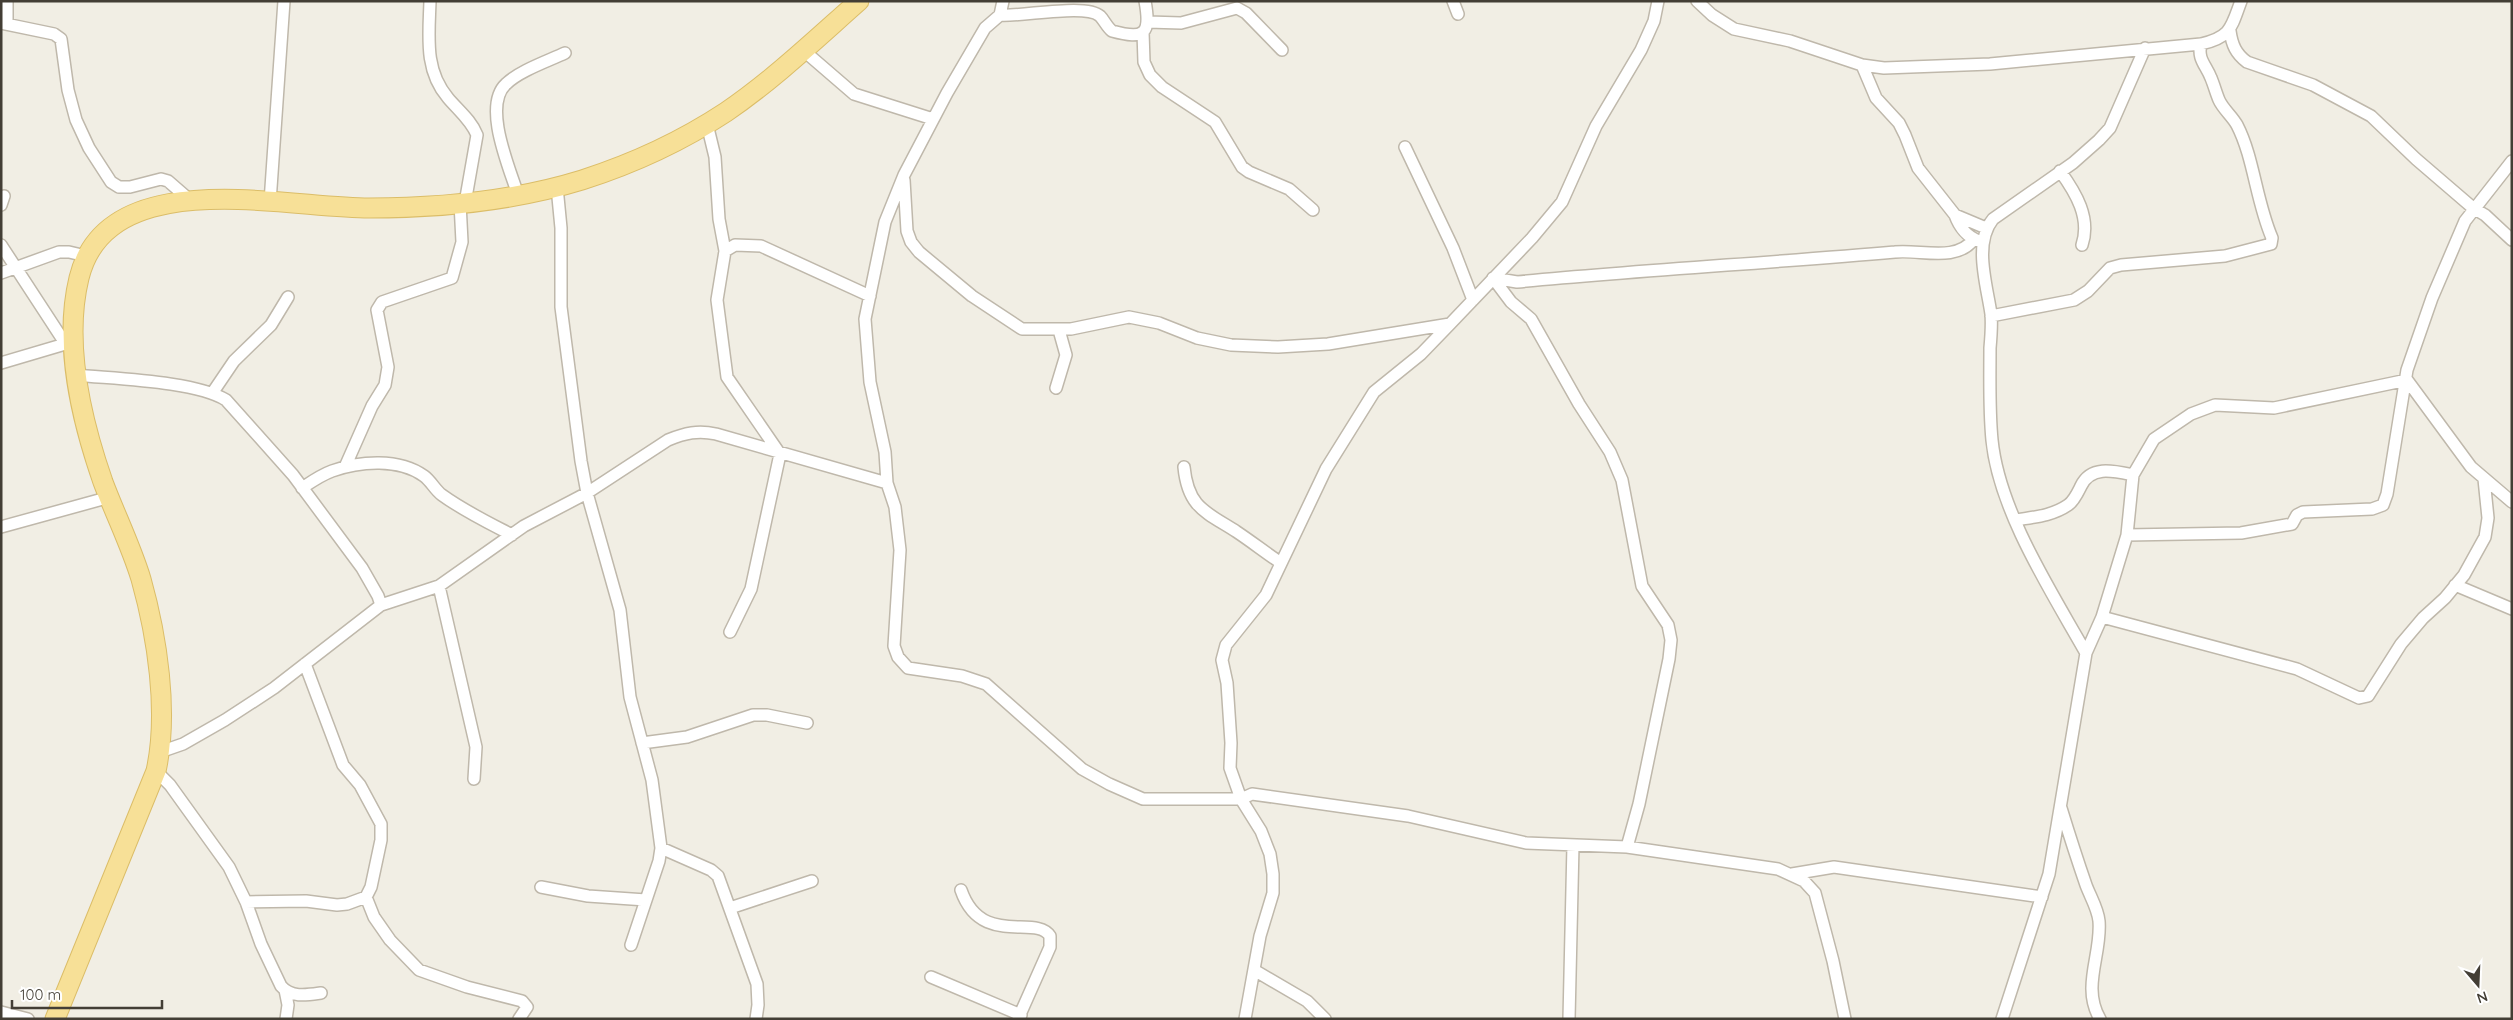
<svg xmlns="http://www.w3.org/2000/svg" width="2513" height="1020" font-family="Quicksand,sans-serif">
<rect width="100%" height="100%" fill="#f1eee4"/>
<g fill="none" stroke-linecap="round" stroke-linejoin="round">
<defs>
<path id="street" d="M430,1C429,36 424,70 448,98C458,110 471,120 477,135L465,203
M1003,1L1000,15L985,28L947,93L904,175L885,222L865,319L870,382L885,452L887,483L895,507L900,550L894,646L898,657L908,668L962,676L986,684L1082,769L1109,784L1143,799H1241L1252,794L1408,816L1526,843L1627,847L1778,869L1804,881L1815,893L1833,961L1845,1019
M1453,1L1458,14
M1697,1L1712,15L1734,29L1790,41L1862,65L1884,68L1990,64L2201,44C2231,37 2231,28 2241,1
M1000,15C1022,17 1086,3 1100,16C1104,20 1107,27 1112,31C1145,40 1151,34 1145,1
M1148,22L1181,23L1237,8L1246,13L1282,50
M1,23L54,34L61,39L68,90L76,120L89,148L111,182L119,187H130L161,179L168,181L191,201
M7,24V1
M2230,31C2232,45 2236,54 2247,62L2313,85L2371,116L2416,159L2473,208L2485,215L2512,240
M1143,32L1144,62L1150,75L1162,87L1215,122L1242,167L1249,172L1289,189L1313,210
M803,50L854,94L933,119
M1862,65L1876,98L1899,123L1905,135L1918,168L1955,215C1959,226 1967,237 1979,241
M707,124L715,157L719,219L725,251
M1405,147L1453,248L1473,300
M2060,171C2076,193 2091,218 2082,245
M904,180L907,231L911,242L919,252L972,296L1022,329H1071L1129,317L1159,323L1197,338L1231,345L1278,347L1328,344L1450,324
M557,187L561,228V307L581,461L587,493L620,610L630,697L652,780L661,848L659,861L631,945
M518,195C510,169 482,106 506,84C519,71 548,61 565,53
M270,202L284,1
M1,205L4,196
M1955,215L1986,228
M1,245L65,343
M1,273L59,252H69L86,256
M1493,278L1511,302L1531,319L1579,404L1610,452L1622,480L1642,586L1668,625L1671,640L1669,659L1639,804L1627,847
M1493,278L1517,282C1643,270 1769,263 1895,252C1920,249 1956,263 1974,239
M1991,316L2074,300L2088,291L2110,268L2121,265L2225,256L2271,244L2272,238C2256,201 2254,158 2237,125C2232,116 2223,109 2219,100C2216,93 2214,85 2211,78C2206,65 2197,59 2201,44
M1,363L72,342
M76,375C114,379 195,381 226,400L293,475L362,568L378,596L381,605
M2407,380L2471,467L2512,502
M1056,388L1066,355L1059,330
M213,392L234,361L271,325L288,297
M345,467L372,406L385,385L388,367L377,310L382,302L452,278L462,242L460,203
M1184,467C1188,508 1206,512 1237,532C1252,542 1266,553 1281,563
M302,488C311,482 321,475 332,471C360,461 399,458 424,476C431,481 435,490 442,495C464,511 489,523 512,535
M2016,520C2034,517 2052,516 2068,505C2074,501 2078,492 2081,486C2091,465 2114,471 2133,475
M1,527L110,497
M2127,535L2241,533L2292,524L2297,515L2303,512L2372,509L2383,505L2387,494L2407,370L2432,298L2465,221L2512,161
M2455,585L2512,609
M439,586L476,747L474,779
M2102,617L2297,669L2359,698L2368,696L2401,644L2423,618L2445,598L2464,575L2485,537L2488,518L2484,479
M730,632L751,589L780,454L727,377L717,300L725,251L735,245L761,246L870,296
M2086,653C2051,591 1999,511 1992,440C1989,409 1990,379 1990,348C1991,337 1992,325 1991,314C1987,285 1973,244 1993,219L2073,163L2099,140L2110,128L2145,48
M642,743L687,737L753,715H767L807,723
M160,752L183,744L225,720L274,688L381,605L439,586L524,526L587,493L668,440C685,433 698,430 716,434L887,483
M156,771L170,785L229,867L246,902L261,944L281,986C291,998 307,995 321,993
M2061,808C2069,834 2077,859 2086,885C2090,896 2098,909 2099,921C2102,954 2081,987 2100,1019
M661,848L711,870L718,876L757,984L758,1005L756,1019
M1792,874L1834,867L2042,897
M541,887L588,896L646,900
M961,890C981,948 1036,914 1050,936V947L1018,1019
M366,897L374,917L390,940L419,970L467,987L522,1001L527,1007L519,1019
M246,902L306,901L337,905L347,904L366,897L371,887L381,840V824L360,785L343,765L305,664
M730,908L812,881
M1254,970L1307,1001L1325,1019
M931,977L1021,1015
M285,990L288,1005L286,1019
M1,1012L28,1019
M1245,1019L1260,936L1273,893V874L1270,854L1261,831L1241,799L1230,768L1231,743L1227,683L1222,660L1226,645L1266,595L1326,469L1374,392L1421,354L1450,324L1532,238L1562,202L1596,126L1641,50L1654,21L1658,1
M1569,1019L1573,845
M2002,1019L2049,874L2086,653L2102,617L2127,535L2133,475L2154,439L2191,414L2215,405L2274,408L2407,380"/>
<path id="primary" d="M55,1019L156,771C169,712 157,636 141,579C131,546 115,514 103,482C81,419 63,344 79,278C107,163 284,208 369,208C440,208 514,201 582,180C632,164 682,141 726,112C773,80 816,39 859,1"/>
</defs>
<use href="#street" stroke="#bfb8ab" stroke-width="14"/>
<use href="#primary" stroke="#dbbd68" stroke-width="21"/>
<use href="#street" stroke="#fff" stroke-width="11"/>
<use href="#primary" stroke="#f7e097" stroke-width="19"/>
</g>
<rect width="2513" height="1020" fill="none" stroke="#433e35" stroke-width="5"/>
<g transform="translate(2478 985) rotate(161)" stroke="#ffffff" stroke-width="4" paint-order="stroke">
<path d="M0-4L9 19L0 12L-9 19Z" fill="#433e35"/>
<text y="-8" font-size="14" font-weight="bold" text-anchor="middle" fill="#433e35">N</text>
</g>
<path d="M12 1000v8h150v-8" fill="none" stroke="#433e35" stroke-width="2.5"/>
<text x="20" y="1000" font-size="15" fill="#433e35" stroke="#ffffff" stroke-width="4" paint-order="stroke">100 m</text>
</svg>
